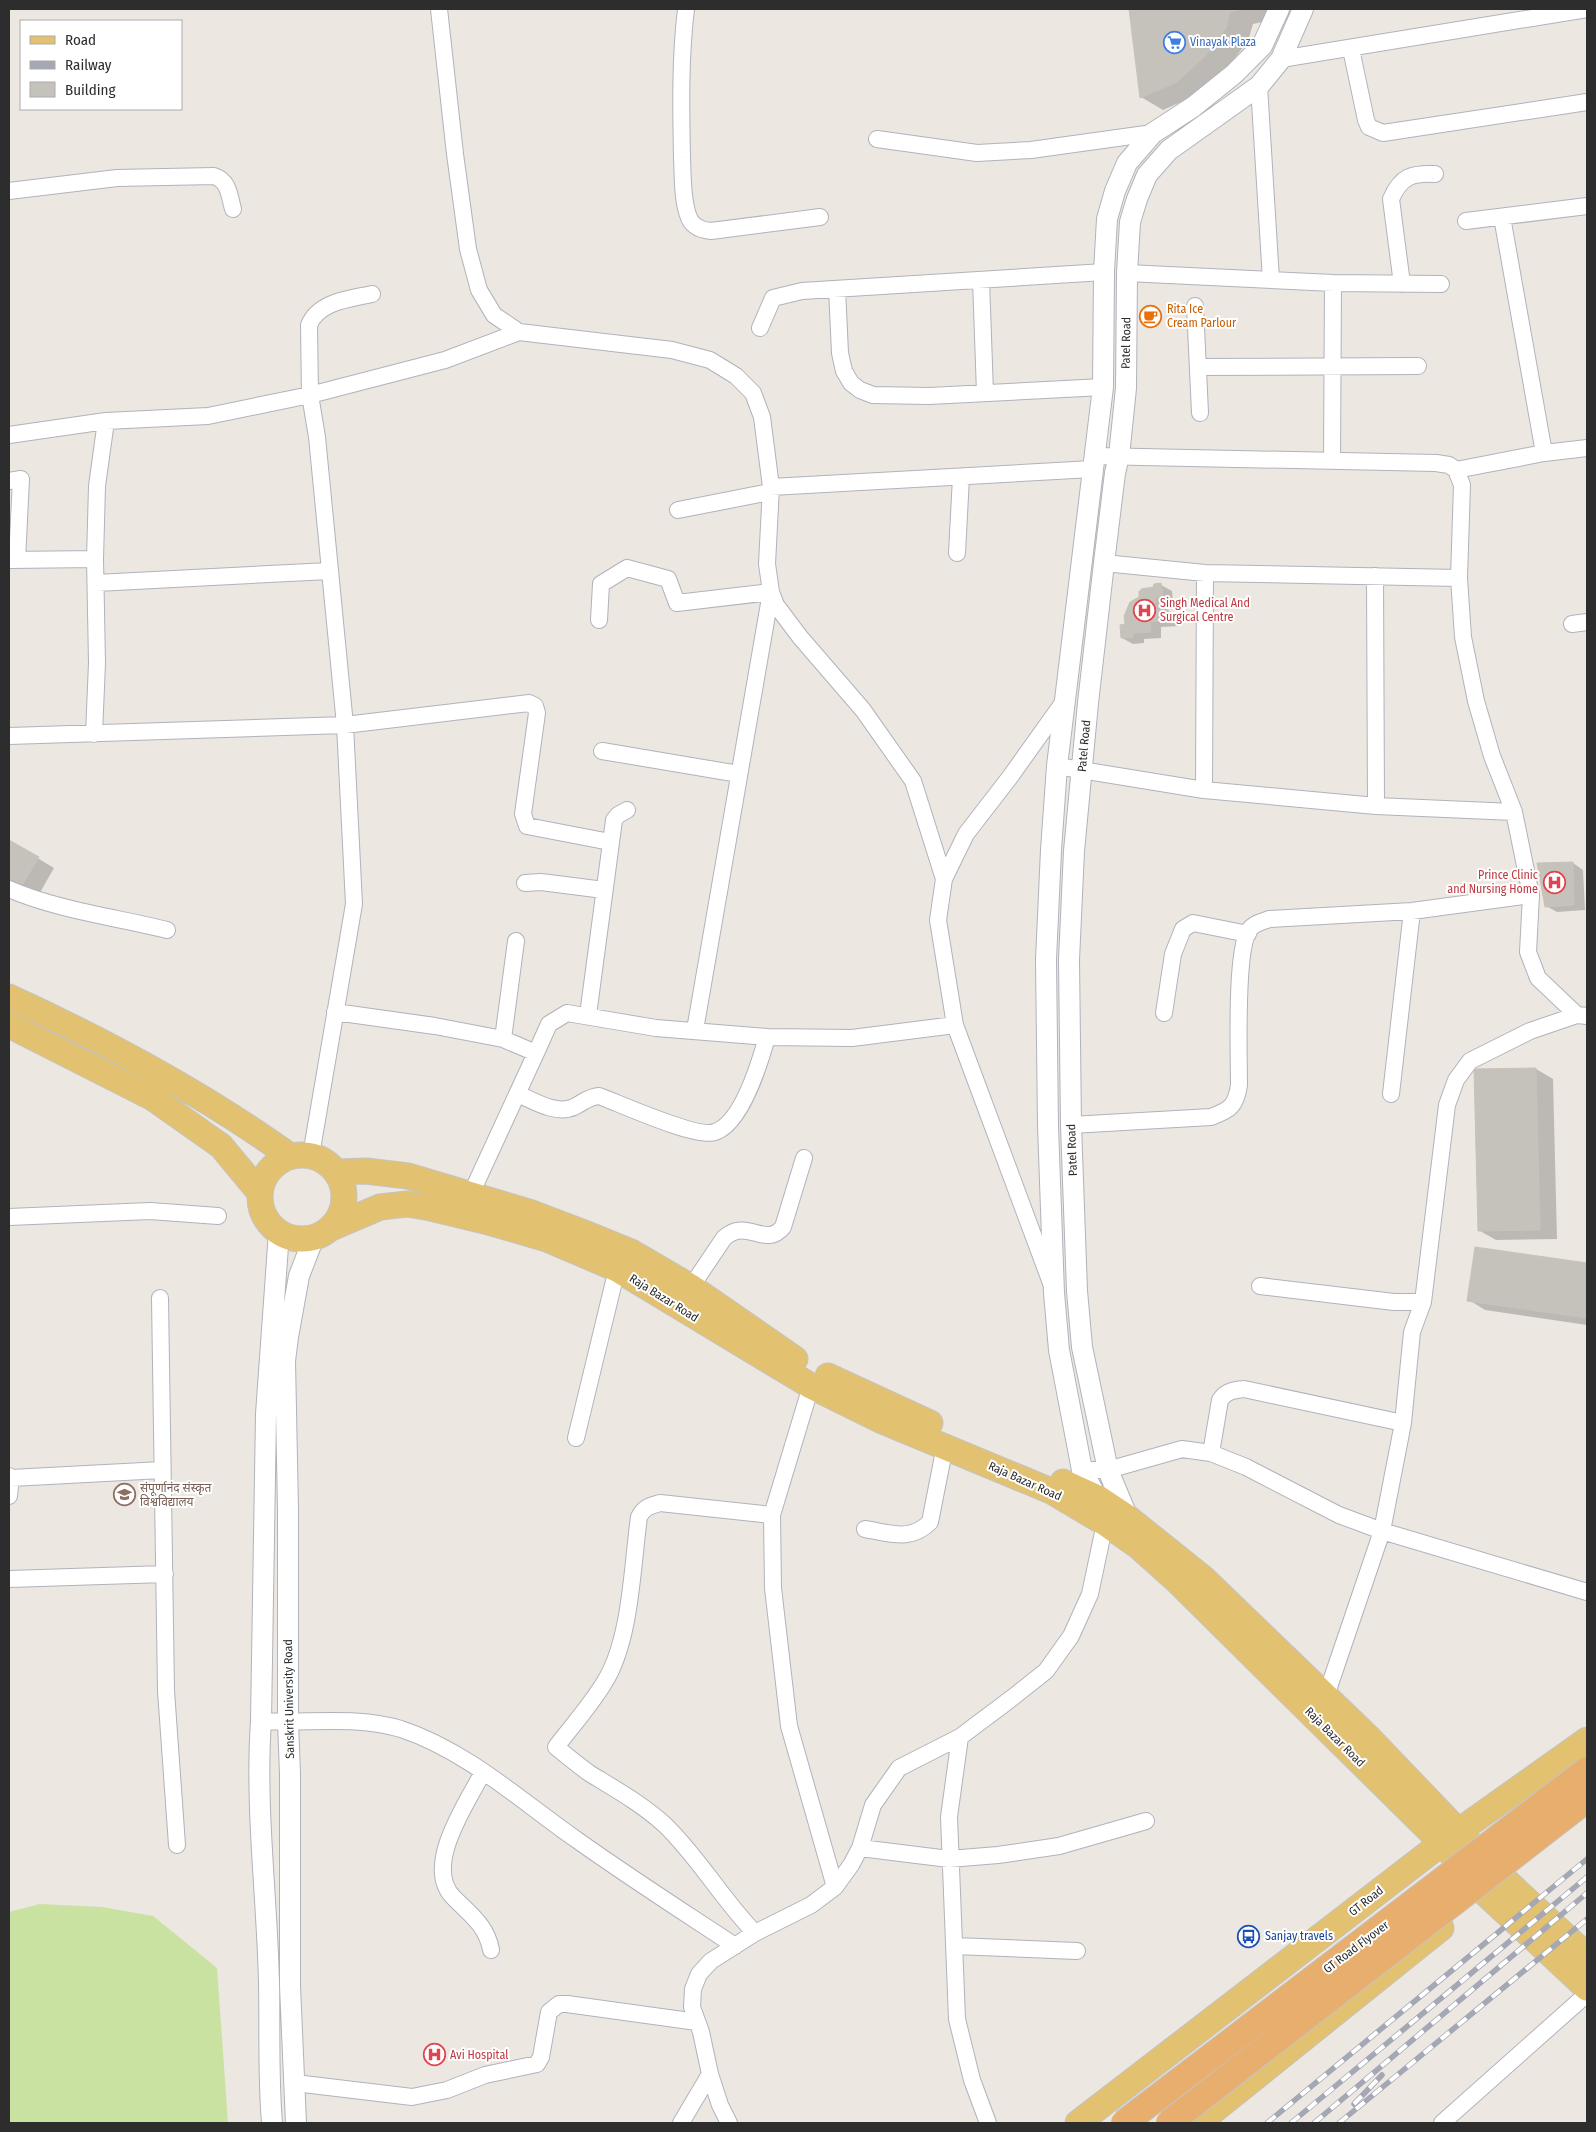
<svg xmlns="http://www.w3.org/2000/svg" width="1596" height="2132" font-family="'Fira Sans Condensed','Noto Sans Devanagari',sans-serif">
<rect width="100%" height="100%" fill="#ece7e1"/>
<path fill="#cae2a1" d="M40,1904L102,1907L153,1916L217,1968L228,2123H9V1912Z"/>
<path fill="#0003" d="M1130,9H1266L1267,21L1253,24L1248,41L1227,68L1199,94L1163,110L1141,97Z
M1161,585L1172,591L1173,602L1165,603L1166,611L1179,617V626L1161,627V638L1144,639V643L1133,644L1122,638L1154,589Z
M9,841L54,868L38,896L9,878Z
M1573,863L1583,870L1585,910L1557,912L1546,906Z
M1536,1069L1553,1079L1557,1239L1496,1240L1480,1231L1476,1071Z
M1476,1248L1587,1264V1325L1485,1310L1469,1300Z"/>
<path fill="#c5c2bc" stroke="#c8c2ba" d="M1129,9H1243L1230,12L1226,28L1205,56L1177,82L1140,98Z
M1161,583L1163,596L1155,597L1156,610L1168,609L1169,620L1150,622L1151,632L1133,633V637L1121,638L1120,625L1125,624L1124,616L1130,602L1139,597V591H1141V589L1153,587L1154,584Z
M9,840L39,857L21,887L9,880Z
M1573,862L1574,905L1545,907L1537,863Z
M1536,1068L1540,1230L1478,1231L1474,1069Z
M1475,1247L1587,1263V1318L1467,1301Z"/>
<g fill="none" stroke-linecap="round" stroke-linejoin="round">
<defs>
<path id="minor" d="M439,9L455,154L468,249L479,290L494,315L519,332L672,350L710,360L736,376L753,393L762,417L771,487L767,564L771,592L776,605L800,637L863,710L913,781L944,879
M686,9C680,58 681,108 682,158C683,176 682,198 688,215C691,226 700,230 711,231L820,217
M1351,49L1366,120L1369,127L1383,133L1587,102
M1281,59L1587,9
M1259,86L1271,280
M877,139L977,153L1031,150L1153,133
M9,191L117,178L214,176C229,181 229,195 233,209
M1502,217L1544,453
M1466,221L1587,206
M1127,273L1333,283L1441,284
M981,280L985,393
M1402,284L1391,199C1401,176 1412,173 1435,174
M837,289L840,353L844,371L851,383L860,390L873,395L929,396L1103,387
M1195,306L1200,413
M760,328L773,298L802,291L1104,272
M1198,367L1418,366
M9,435L106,421L208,416L310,395L445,360L519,332
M1095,456L1436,463L1449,465L1456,470L1462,485L1459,578L1463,637L1476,701L1492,756L1514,812L1531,895L1528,952L1538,978L1577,1015L1587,1016
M1332,461L1333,283
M1456,470L1544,453L1587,448
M9,481L21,479L17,560
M771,487L1092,469
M678,510L770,492
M957,553L961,477
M9,560L95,559
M1104,563L1205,573L1459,578
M1375,576L1376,806
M96,583L329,571
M599,620L601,584L627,568L668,579L677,603L771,592L695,1030
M1572,624L1587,622
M94,734L97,663L95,559L97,486L106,421
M9,736L345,725L529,703L535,706L537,713L523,814L527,826L610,842
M602,751L739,774
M1057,766L1204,790L1376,806L1514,812
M1204,790L1205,573
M525,883L541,882L604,890
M9,889C54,909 118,918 167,930
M335,1012L435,1026L503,1039L536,1053L549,1024L567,1013L656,1028L767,1037L852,1038L955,1025
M1164,1013L1173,954L1183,929L1193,923L1248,934
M588,1015L614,820L618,815L627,810
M503,1039L516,941
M518,1094C534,1101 556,1115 574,1107C584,1102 588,1097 599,1096C621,1104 697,1139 715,1132C742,1123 760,1062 767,1037
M1391,1094L1412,911
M1071,1125L1211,1117C1230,1110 1236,1106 1239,1085C1239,1056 1235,951 1249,930C1254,923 1262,922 1269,919L1412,911L1531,895
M311,1155L354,904L345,725L317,437L310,395L309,325C319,301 350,299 372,294
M471,1194L536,1053
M9,1217L150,1211L218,1216
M1051,1283L955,1025L938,920L944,879L966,834L1010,777L1065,700
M1260,1286L1394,1302H1423L1412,1332L1403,1423L1382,1531L1326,1696
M691,1287L724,1238C747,1217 765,1249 783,1227L804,1158
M160,1298L166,1691L177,1845
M1423,1302L1447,1105L1456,1080L1470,1061L1530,1031L1577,1015
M811,1386L772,1515L773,1588L789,1726L835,1887
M576,1438L617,1269
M1211,1453L1220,1400C1226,1391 1234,1390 1244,1389L1403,1423
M1082,1470H1108L1182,1449L1211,1453L1246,1467L1339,1515L1382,1531L1587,1592
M9,1476L11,1478L162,1470
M9,1496L11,1478
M865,1529C890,1533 910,1542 930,1522L945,1446
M9,1579L165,1574
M261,1721C308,1724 355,1715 401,1729C467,1751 521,1801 577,1840C629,1877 682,1911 735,1946
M960,1737L949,1817L957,2019L972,2080L988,2123
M483,1772C467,1803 422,1867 454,1898C470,1914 487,1926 491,1950
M860,1848L949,1859L998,1855L1059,1846L1146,1821
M755,1933C722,1899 699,1858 665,1825C642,1804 615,1789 589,1773C578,1765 567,1756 556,1747C572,1726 590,1706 604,1683C631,1641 632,1567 639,1517C644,1507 650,1506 660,1503L772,1515
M955,1946L1077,1951
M295,2083L412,2097L447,2090L485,2075L537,2064L541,2057L549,2012L559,2004H567L697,2022
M681,2123L710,2074
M729,2123L720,2105L710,2074L701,2032L692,2007L693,1989L699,1974L711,1961L755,1933L811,1905L835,1887L851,1865L860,1848L873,1805L899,1768L960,1737L1012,1698L1046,1671L1071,1636L1090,1594L1105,1523
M1442,2123L1587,1994"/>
<path id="tertiary" d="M1100,1504L1082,1470L1059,1350L1054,1293L1048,1126L1046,960L1051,850L1057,766L1103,387L1104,272L1107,219L1115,191L1127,163L1153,133L1193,107L1234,74L1262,46L1279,9
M1130,1523L1108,1470L1082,1347L1077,1291L1071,1125L1069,960L1074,851L1088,703L1104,563L1115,473L1119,456L1126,388L1127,273L1130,222L1137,199L1147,175L1169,150L1259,86L1281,59L1303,9
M272,2123C268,2076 270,2030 269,1983C267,1895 255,1808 261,1721L266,1414L279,1232
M296,2123L290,1986V1774L288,1722V1509L285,1361L288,1337L299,1276L314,1237"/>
<path id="primary" d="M9,997C107,1042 202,1093 290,1156
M9,1025L153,1098L221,1146L260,1193
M260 1197a42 42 0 1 1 84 0a42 42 0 1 1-84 0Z
M336,1172L366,1171L408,1176L532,1213L582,1232L631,1252L691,1287L795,1359
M331,1228L380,1207L407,1204L431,1208L485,1221L547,1239L617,1269L811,1386L880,1420L1051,1491L1105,1523L1138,1546L1176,1580L1442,1843L1485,1893L1587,1988
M828,1376L930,1423
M1063,1482L1098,1498L1128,1518L1203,1578L1370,1739L1504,1879L1587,1956
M1078,2123L1442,1843L1587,1740
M1198,2123L1441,1928"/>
</defs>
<use href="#minor" stroke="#b1b3bb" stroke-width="18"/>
<use href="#tertiary" stroke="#b1b3bb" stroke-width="22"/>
<use href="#primary" stroke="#c4c4c4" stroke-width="27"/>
<use href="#minor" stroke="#fff" stroke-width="16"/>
<use href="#tertiary" stroke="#fff" stroke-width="20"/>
<use href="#primary" stroke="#e2c171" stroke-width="25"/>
<defs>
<path id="rail" d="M1354,2104L1382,2075
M1267,2123L1587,1859
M1291,2123L1587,1877
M1314,2123L1587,1893
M1339,2123L1587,1919"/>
</defs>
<use href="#rail" stroke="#a4a7b4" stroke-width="5.5"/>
<use href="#rail" stroke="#fff" stroke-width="4" stroke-dasharray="11" stroke-linecap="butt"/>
<defs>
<path id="trunk-bridge" d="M1124,2123L1587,1770
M1169,2123L1587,1799"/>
</defs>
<use href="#trunk-bridge" stroke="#c4c4c4" stroke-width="28" stroke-linecap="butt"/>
<use href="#trunk-bridge" stroke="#e8ae6e" stroke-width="26"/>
</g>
<defs>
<symbol id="supermarket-ring" viewBox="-11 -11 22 22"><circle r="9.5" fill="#fff" stroke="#3f7fe0" stroke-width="1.5"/><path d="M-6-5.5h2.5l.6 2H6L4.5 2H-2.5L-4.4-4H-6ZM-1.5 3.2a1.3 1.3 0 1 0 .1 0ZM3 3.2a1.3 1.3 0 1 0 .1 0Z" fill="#3f7fe0"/></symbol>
<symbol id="cafe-ring" viewBox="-11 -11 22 22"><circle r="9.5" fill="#fff" stroke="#e8710a" stroke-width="1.5"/><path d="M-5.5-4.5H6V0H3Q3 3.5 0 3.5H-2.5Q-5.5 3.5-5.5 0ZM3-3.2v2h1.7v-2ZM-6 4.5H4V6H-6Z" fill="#e8710a"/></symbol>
<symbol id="hospital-ring" viewBox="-11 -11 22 22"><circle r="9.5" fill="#fff" stroke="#e0444e" stroke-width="1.5"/><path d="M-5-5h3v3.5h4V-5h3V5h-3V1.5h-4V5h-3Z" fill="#e0444e"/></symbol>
<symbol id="university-ring" viewBox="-11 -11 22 22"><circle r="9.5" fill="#fff" stroke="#8d6e63" stroke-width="1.5"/><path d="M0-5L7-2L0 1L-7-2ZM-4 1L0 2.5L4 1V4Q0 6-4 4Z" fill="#8d6e63"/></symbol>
<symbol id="bus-ring" viewBox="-11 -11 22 22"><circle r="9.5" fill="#fff" stroke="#1a4fb4" stroke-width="1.5"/><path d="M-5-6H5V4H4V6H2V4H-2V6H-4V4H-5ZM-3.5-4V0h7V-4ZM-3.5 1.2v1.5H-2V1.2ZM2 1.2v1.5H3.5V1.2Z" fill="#1a4fb4"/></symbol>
</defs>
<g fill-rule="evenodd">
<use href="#supermarket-ring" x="1162" y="30" width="25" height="25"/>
<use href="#cafe-ring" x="1138" y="304" width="25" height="25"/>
<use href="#hospital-ring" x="1132" y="598" width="25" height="25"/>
<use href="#hospital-ring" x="1542" y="870" width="25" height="25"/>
<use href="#university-ring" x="112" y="1482" width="25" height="25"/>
<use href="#bus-ring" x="1236" y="1924" width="25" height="25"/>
<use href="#hospital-ring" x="422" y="2042" width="25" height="25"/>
</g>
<g text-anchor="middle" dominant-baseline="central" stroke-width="4" stroke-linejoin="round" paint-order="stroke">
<g font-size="12" fill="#366cbe" stroke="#fff" text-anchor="start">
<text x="1190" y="42">Vinayak Plaza</text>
</g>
<g font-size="12" fill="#c56008" stroke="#fff" text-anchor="start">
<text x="1167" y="309">Rita Ice<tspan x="1167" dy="14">Cream Parlour</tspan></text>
</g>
<g font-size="12" fill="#2d2d2d" stroke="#fff">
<text transform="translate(1126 343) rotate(-89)">Patel Road</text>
<text transform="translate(1084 746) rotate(-85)">Patel Road</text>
<text transform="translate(1072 1150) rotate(-92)">Patel Road</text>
<text transform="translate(664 1298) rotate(32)">Raja Bazar Road</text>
<text transform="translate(1025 1481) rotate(24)">Raja Bazar Road</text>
<text transform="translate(289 1699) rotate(-91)">Sanskrit University Road</text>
<text transform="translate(1335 1737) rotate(45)">Raja Bazar Road</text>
<text transform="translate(1366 1901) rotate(-38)">GT Road</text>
<text transform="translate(1356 1947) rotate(-37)">GT Road Flyover</text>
</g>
<g font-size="12" fill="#be3a42" stroke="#fff" text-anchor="start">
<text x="1160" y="603">Singh Medical And<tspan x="1160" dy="14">Surgical Centre</tspan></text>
<text x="1538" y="875" text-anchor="end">Prince Clinic<tspan x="1538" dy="14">and Nursing Home</tspan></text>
<text x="450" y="2055">Avi Hospital</text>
</g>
<g font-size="12" fill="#785e54" stroke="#fff" text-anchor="start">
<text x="140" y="1488">संपूर्णानंद संस्कृत<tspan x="140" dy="14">विश्वविद्यालय</tspan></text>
</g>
<g font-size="12" fill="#164399" stroke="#fff" text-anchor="start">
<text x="1265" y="1936">Sanjay travels</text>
</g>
</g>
<rect width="1596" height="2132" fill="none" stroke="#2d2d2d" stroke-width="20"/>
<rect x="20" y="20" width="162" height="90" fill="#ffffff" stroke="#ababab"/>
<rect x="30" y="36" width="25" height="8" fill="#e2c171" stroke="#ababab"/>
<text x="65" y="45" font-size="15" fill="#2d2d2d">Road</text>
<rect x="30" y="61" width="25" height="8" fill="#a4a7b4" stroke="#ababab"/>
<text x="65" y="70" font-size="15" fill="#2d2d2d">Railway</text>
<rect x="30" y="82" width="25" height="15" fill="#c5c2bc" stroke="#ababab"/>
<text x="65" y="95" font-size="15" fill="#2d2d2d">Building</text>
</svg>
